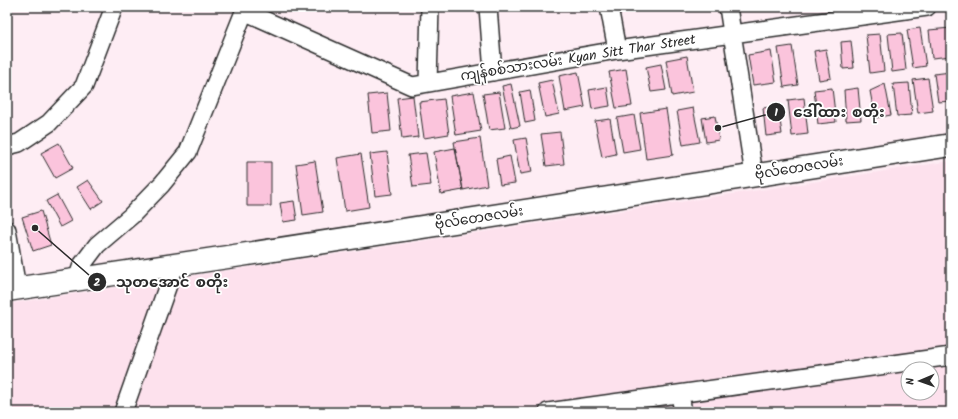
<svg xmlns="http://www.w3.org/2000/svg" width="958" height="419" font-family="Kalam,'Noto Sans Myanmar',sans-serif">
<rect width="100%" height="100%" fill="#feedf4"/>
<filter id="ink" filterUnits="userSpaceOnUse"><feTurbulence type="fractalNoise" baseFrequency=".025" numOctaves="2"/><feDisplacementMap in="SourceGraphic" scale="8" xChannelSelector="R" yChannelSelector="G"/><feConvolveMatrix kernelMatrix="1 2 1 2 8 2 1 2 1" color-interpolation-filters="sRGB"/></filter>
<g filter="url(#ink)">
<path fill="#fde1ed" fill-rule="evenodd" d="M951,161V412H7V304ZM908,369H932V393H908Z"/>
<path fill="#fbc4dc" stroke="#2b2b2b" d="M920,28L926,66L913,68L907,30Z
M951,28V56L932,58L929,30Z
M902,33L906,70L892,72L888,34Z
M880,34L884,71L870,73L866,35Z
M851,41L854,68L843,69L841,42Z
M792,46L798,85L784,87L778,48Z
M826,49L831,78L819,80L814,51Z
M771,51L776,82L753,85L748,55Z
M687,56L693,92L672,96L666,60Z
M661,64L666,90L651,92L646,67Z
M626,69L632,106L616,108L609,72Z
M578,72L585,107L565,111L559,76Z
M951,72V101L938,102L934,74Z
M928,78L933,111L918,113L913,80Z
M552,80L559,114L545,117L538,83Z
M909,83L912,115L897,116L893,84Z
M511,84L520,126L511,128L502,86Z
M885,84L891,115L875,118L870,91Z
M607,87L610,106L592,109L589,90Z
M832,88L836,122L818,124L814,90Z
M858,88L861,120L846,121L844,90Z
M530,90L535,121L525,123L520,92Z
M474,92L481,131L456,135L450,96Z
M499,92L505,128L489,130L483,94Z
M387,93L391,131L372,133L368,95Z
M413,96L418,137L402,139L397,98Z
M804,98L808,134L792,136L788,100Z
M444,99L449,134L424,138L419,102Z
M778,106L782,134L766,136L763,108Z
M693,108L700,142L683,145L677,111Z
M666,109L673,155L646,159L640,113Z
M634,115L640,149L623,152L617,118Z
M715,116L719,140L706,142L702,118Z
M610,119L616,154L602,157L595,121Z
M560,132L564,164L546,166L541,134Z
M480,138L487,185L463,190L454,142Z
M526,138L532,172L520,174L514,140Z
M59,143L73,168L55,178L41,153Z
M455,148L463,190L441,194L434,152Z
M387,152L392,194L375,196L370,154Z
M426,153L431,185L413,187L408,155Z
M361,154L369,207L345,211L337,158Z
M510,156L515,183L500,185L496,159Z
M315,161L323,212L303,215L296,164Z
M247,162H271V206H247Z
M88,180L103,201L91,209L77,187Z
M57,195L71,221L60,227L46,201Z
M294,201L297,220L283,222L280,203Z
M41,211L51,245L33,251L22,217Z"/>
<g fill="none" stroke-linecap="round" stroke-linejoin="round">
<defs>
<path id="street" d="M488,7L493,72
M609,7L617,50
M728,7L754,175
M244,11L412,86L617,50L927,7
M428,83L430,7
M7,146L19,143L49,123L84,86L114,7
M7,230L17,288
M77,279L82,265L97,245L131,216L162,184L188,152L246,7
M680,394L683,412
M123,412L175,265
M548,412L951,356"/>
<path id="secondary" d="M7,290L241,255L951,145"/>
</defs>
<use href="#street" stroke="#2b2b2b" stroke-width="20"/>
<use href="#secondary" stroke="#2b2b2b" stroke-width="25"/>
<use href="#street" stroke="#fff" stroke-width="17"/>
<use href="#secondary" stroke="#fff" stroke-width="22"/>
</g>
</g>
<g text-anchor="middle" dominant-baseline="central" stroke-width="3.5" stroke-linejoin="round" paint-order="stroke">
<g font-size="14" fill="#2b2b2b" stroke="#fff">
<text transform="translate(578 58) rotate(-9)">ကျန်စစ်သားလမ်း Kyan Sitt Thar Street</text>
<text transform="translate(799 168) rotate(-9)">ဗိုလ်တေဇလမ်း</text>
<text transform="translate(479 218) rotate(-9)">ဗိုလ်တေဇလမ်း</text>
</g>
</g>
<path fill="none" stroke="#2b2b2b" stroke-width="1.5" d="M718 128L776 112M35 228L97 282"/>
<g fill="#2b2b2b" stroke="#fff" stroke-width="1.5">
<circle cx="718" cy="128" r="4"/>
<circle cx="35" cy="228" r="4"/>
<circle cx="776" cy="112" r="10"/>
<circle cx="97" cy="282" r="10"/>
</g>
<g font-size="12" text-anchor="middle" font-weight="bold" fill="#fff">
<text x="776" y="116">1</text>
<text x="97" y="286">2</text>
</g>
<g font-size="15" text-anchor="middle" font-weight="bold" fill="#2b2b2b" stroke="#fff" stroke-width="3.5" stroke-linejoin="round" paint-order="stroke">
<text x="839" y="117">ဒေါ်ထား စတိုး</text>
<text x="172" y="287">သုတအောင် စတိုး</text>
</g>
<rect width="958" height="419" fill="none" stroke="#fff" stroke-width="24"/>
<rect x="12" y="12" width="934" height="395" fill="none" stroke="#2b2b2b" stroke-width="1.5" filter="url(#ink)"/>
<g transform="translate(920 381) rotate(268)"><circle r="19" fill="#ffffff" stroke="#aaaaaa"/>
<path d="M0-3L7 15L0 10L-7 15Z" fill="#2b2b2b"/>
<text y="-6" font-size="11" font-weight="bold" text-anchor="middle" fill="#2b2b2b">N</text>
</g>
</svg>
